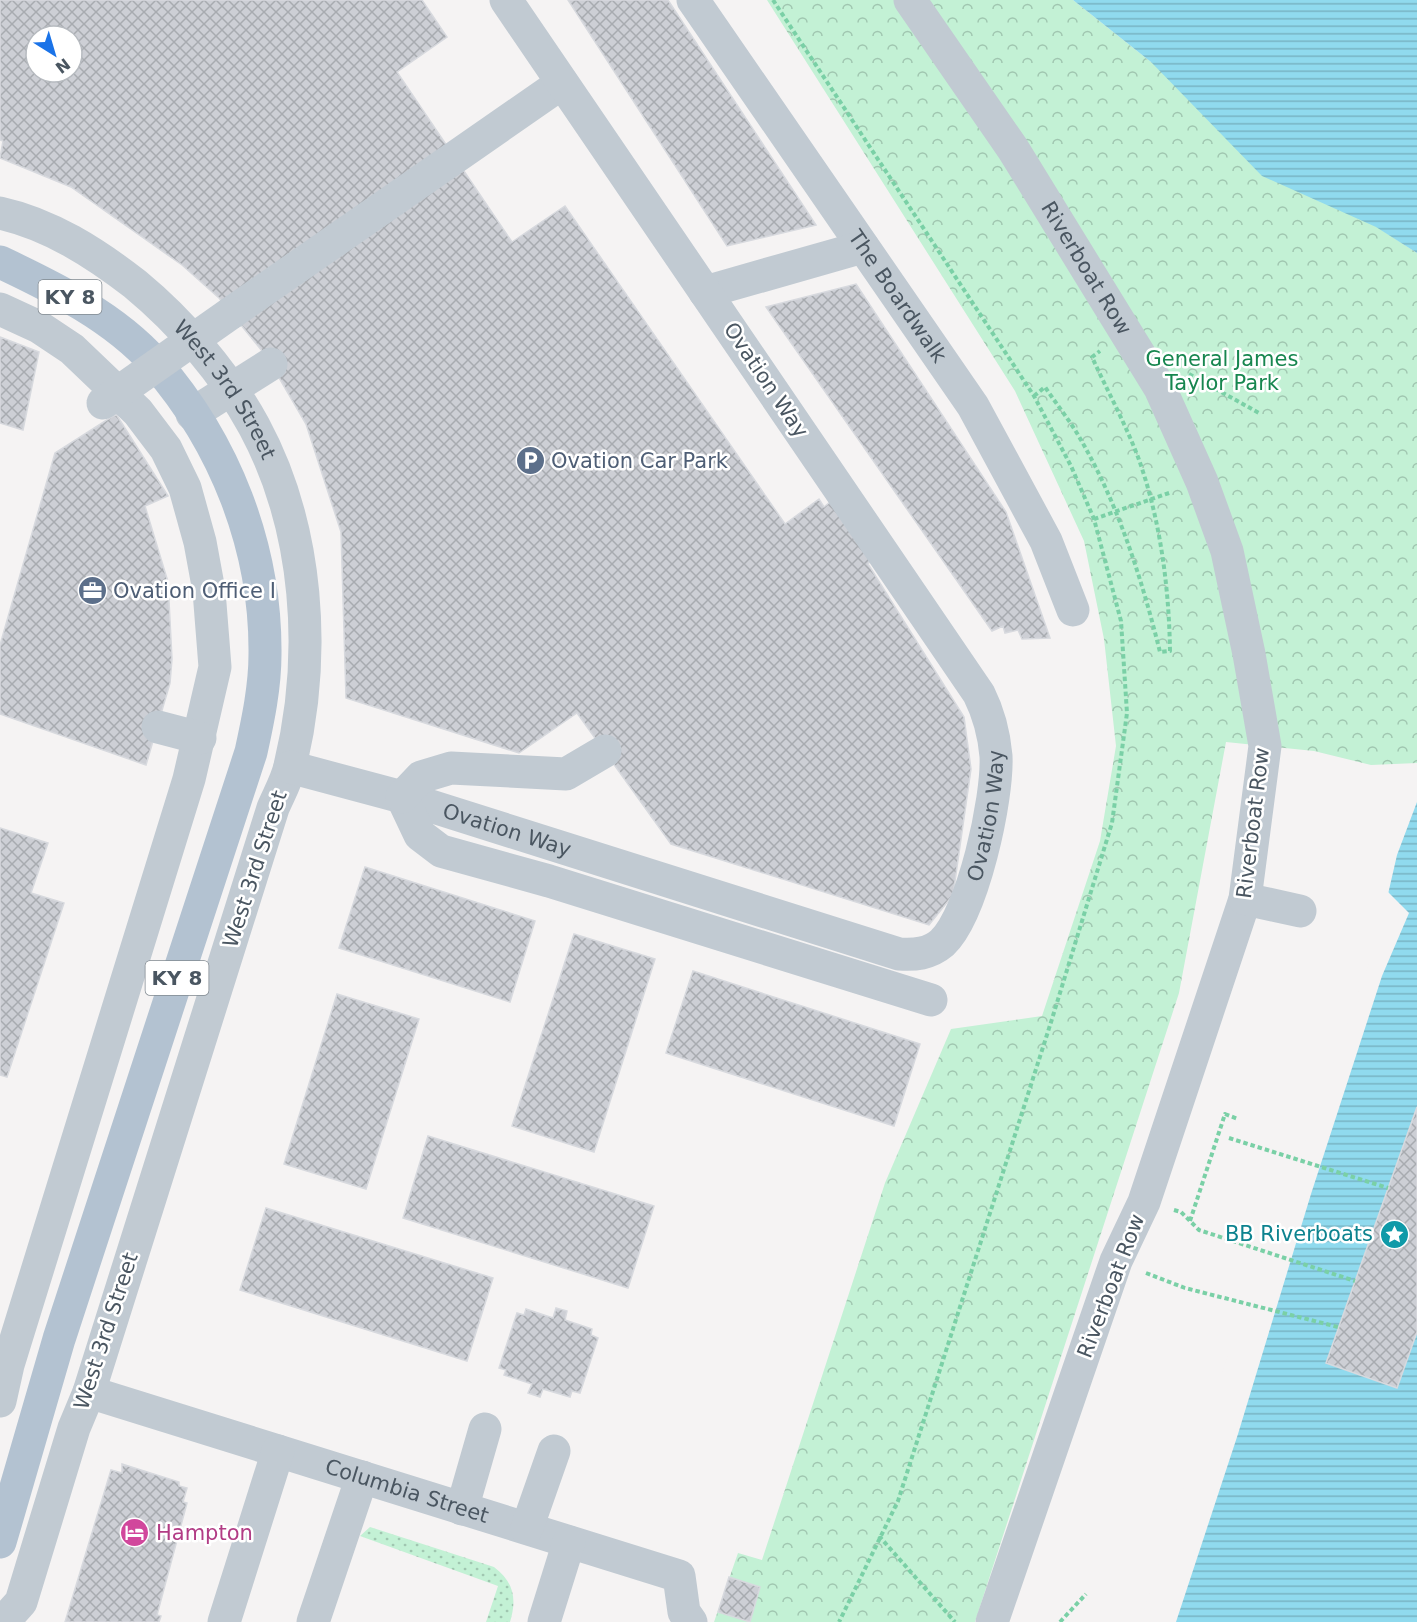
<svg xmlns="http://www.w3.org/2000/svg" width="1417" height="1622" font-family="'DejaVu Sans',sans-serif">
<defs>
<pattern id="grass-dots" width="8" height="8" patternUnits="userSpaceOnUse" patternTransform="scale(1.5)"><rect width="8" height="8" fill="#c3f1d5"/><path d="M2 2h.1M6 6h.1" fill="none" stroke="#a0c6b0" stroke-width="1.8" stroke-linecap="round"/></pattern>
<pattern id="forest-crowns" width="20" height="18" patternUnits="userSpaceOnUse" patternTransform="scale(1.5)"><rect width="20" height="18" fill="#c3f1d5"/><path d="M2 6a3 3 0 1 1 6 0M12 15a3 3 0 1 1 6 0" fill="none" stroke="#a0c6b0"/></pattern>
<pattern id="water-rules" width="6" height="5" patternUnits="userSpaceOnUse" patternTransform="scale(1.5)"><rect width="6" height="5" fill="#90daee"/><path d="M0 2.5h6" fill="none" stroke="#78b4c4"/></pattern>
<pattern id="building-cross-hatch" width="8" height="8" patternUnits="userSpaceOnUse" patternTransform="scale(1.5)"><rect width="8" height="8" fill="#cdcfd5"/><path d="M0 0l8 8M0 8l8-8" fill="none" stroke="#a8abb0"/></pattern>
</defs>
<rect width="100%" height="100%" fill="#f5f3f3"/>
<path fill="url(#grass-dots)" d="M370,1527L494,1567C514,1582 517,1599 510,1622H486L498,1586L360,1536Z"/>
<path fill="url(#forest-crowns)" d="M767,0H1073L1151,62L1377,227L1417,253V763L1371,765L1314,751L1226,742L1179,993L975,1622H714L738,1553L762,1560L885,1183L951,1029L1042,1016L1100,841L1116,746L1104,639L1084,541L1015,391Z"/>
<path fill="url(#water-rules)" d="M1073,0H1417V253L1376,227L1262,176L1151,62Z
M1417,802V1622H1143L1372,964L1397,855Z"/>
<path fill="#f5f3f3" d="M1387,891L1409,913L1382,976L1311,1194L1238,1434L1176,1622H1140L1211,1403L1369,963Z"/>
<path fill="url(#building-cross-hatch)" stroke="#d7d9de" stroke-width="1.5" fill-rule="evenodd" d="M0,0H422L447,37L397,72L512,242L565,206L785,524L819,499L824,507L835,498L871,560L868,564L964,717L971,769L953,895L929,925L671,844L577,713L519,753L346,698L341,532L306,424L267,357L219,298L182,265L71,187L0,158L3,141L0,140ZM36,36H72V72H36Z
M568,0H668L816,225L727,246Z
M856,284L1006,512L1050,638L1022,639L1018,630L1005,633L1003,626L992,631L766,307Z
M0,337L39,352L23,430L0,423Z
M116,414L168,496L145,506L168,582L172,659L170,683L146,765L0,714V645L55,453Z
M0,828L48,843L31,893L64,903L7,1077L0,1075Z
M365,867L535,921L510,1002L339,948Z
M574,934L655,959L594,1152L512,1126Z
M693,971L920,1044L894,1126L666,1053Z
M337,994L419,1019L366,1189L284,1164Z
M1417,1107V1332L1397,1388L1326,1363Z
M428,1136L654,1206L628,1288L403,1218Z
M266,1208L493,1278L467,1361L240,1290Z
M556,1308L567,1311L565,1320L592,1329L591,1335L598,1338L580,1393L572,1391L570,1397L543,1389L540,1397L528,1393L532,1384L504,1375L506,1370L499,1368L517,1313L524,1315L526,1309L553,1318Z
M122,1464L179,1482V1486L187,1488L183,1502L187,1503L157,1615L161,1616L159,1622H65L111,1470L122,1473Z
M729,1577L760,1587L750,1622L718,1612Z"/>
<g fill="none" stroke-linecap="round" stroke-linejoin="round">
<path stroke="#7ad0a6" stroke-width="4" stroke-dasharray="4.5 3" stroke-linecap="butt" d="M773,0L1034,396L1071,466L1094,519L1121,621L1127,713L1112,823L1052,1019L898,1501L839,1622
M1189,374L1259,413
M1034,396L1045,387C1057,405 1071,422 1081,440C1119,506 1142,580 1160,652L1170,651C1169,586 1160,518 1138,457C1125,423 1107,390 1092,357L1100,351
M1094,519L1172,492
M1229,1138L1388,1188
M1174,1210L1181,1212L1199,1230L1355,1281
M1190,1221L1225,1114L1238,1119
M1146,1273L1185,1288L1338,1327
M879,1536L955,1622
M1060,1622L1086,1594"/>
<g stroke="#c1cad2" stroke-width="33">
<path id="s1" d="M693,0L973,406L1046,541L1073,610"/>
<path id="s2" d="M910,0L1013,149L1160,388L1202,482L1227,551L1249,654L1265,746L1245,899L1144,1202L1116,1261L992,1622"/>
<path id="s3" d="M0,213C50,224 95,253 135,284C181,322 225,373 254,426C309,528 317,655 290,766C287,780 279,794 273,808L89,1392L74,1428L21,1602L3,1622"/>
<path d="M705,292L863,247"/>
<path d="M0,309L39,327L72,349L138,412L166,449L185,488L200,542L209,591L215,667L189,779L8,1365L0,1401"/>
<path d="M231,313L562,83"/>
<path d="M192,414L271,364"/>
<path d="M158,727L200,738"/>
<path id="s4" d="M290,767L402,797L899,954C915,955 929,954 942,943C973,914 998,798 996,756C994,733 989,714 979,694L506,0"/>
<path d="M402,797L420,835L441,851L549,881L931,1000"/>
<path d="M402,797L421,777L451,768L566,774L605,751"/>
<path d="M1245,899L1300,911"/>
<path id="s5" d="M89,1392L679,1576L684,1612L691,1622"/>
<path d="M462,1509L485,1429"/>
<path d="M527,1528L554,1451"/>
<path d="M224,1622L278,1451"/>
<path d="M313,1622L362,1477"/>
<path d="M544,1622L569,1542"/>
</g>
<path stroke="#b3c2d1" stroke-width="33" d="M0,262C55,288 114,317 155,363C225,443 266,547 265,654C265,687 258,720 251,752L59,1339L0,1542"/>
<path stroke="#c1cad2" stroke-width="33" d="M103,403L231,313"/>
</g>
<defs>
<symbol id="parking-disc" viewBox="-11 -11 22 22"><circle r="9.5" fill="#5c6f8a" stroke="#fff"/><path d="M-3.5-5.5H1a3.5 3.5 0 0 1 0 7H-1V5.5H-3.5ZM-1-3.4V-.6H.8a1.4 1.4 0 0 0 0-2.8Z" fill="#fff"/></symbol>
<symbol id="office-disc" viewBox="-11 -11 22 22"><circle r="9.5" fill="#5c6f8a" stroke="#fff"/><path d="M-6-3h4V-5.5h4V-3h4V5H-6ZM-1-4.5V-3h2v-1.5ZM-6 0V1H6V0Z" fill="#fff"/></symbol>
<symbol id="sight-disc" viewBox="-11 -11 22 22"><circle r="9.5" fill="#0f9aa8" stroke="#fff"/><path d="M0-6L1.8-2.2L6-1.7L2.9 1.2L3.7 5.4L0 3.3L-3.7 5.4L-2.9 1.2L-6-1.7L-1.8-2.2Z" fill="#fff"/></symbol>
<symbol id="hotel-disc" viewBox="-11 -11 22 22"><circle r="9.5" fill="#d1479c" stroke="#fff"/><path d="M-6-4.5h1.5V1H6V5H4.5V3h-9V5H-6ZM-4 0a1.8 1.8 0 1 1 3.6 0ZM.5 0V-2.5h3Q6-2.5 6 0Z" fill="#fff"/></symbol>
</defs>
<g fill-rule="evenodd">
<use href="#parking-disc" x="514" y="444" width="33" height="33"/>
<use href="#office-disc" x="76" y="574" width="33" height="33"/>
<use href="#sight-disc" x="1378" y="1218" width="33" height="33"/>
<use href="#hotel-disc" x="118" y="1516" width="33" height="33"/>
</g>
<g text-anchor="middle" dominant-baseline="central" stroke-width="5" stroke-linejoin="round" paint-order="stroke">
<g fill="#fff" stroke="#808990" stroke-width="1.5">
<rect x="38.5" y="280" width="63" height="34" rx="4.5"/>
<rect x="145.5" y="961" width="63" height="34" rx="4.5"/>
</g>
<g font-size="20" font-weight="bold" fill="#4a5661">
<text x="70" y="297">KY 8</text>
<text x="177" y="978">KY 8</text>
</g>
<g font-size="21" fill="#4a5661" stroke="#fff">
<text stroke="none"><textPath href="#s2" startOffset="321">Riverboat Row</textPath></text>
<text stroke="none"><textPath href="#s1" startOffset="360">The Boardwalk</textPath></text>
<text transform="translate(766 380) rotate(56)">Ovation Way</text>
<text stroke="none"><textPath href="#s3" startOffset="294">West 3rd Street</textPath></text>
<text stroke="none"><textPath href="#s4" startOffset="820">Ovation Way</textPath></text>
<text transform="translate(1253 823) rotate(-83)">Riverboat Row</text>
<text stroke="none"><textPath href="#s4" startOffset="226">Ovation Way</textPath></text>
<text transform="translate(255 869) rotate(-72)">West 3rd Street</text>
<text transform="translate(1111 1286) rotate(-69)">Riverboat Row</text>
<text transform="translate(106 1331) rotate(-72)">West 3rd Street</text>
<text stroke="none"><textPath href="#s5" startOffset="333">Columbia Street</textPath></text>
</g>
<g font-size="21" fill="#17864f" stroke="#fff">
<text x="1222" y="359">General James<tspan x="1222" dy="24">Taylor Park</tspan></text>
</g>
<g font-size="21" fill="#4e5e75" stroke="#fff" text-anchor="start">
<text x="551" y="461">Ovation Car Park</text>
<text x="113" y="591">Ovation Office I</text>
</g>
<g font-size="21" fill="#0d838f" stroke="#fff" text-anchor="end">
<text x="1373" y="1234">BB Riverboats</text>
</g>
<g font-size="21" fill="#b23c85" stroke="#fff" text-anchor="start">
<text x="156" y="1533">Hampton</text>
</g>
</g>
<g transform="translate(54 54) rotate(143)"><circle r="28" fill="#ffffff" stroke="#b7bbc0" stroke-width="1.5"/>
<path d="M0-4.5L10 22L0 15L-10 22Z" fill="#1a73e8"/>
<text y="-9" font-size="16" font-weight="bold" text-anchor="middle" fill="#4a5661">N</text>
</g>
</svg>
